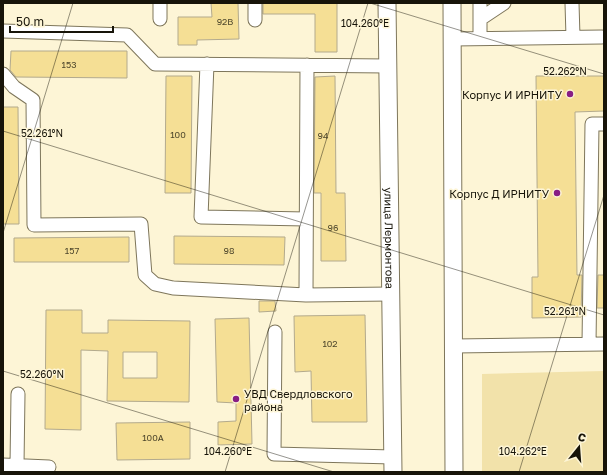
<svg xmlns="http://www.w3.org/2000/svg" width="607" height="475" font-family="'Golos Text',sans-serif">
<rect width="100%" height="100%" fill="#fdf5d6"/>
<path fill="#f2e2aa" d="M604,371V472H482V374Z"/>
<path fill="#f5df95" stroke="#b3aa8d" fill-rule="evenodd" d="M211,3H238L239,39L197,40V45H178V17H212Z
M263,3H337V52H315V14H263Z
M11,51H127V78L16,77L10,70Z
M166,76H192L191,193H165Z
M335,76L336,193H345L346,261H321V193H314L315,77Z
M536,76H604V111L575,112L577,275H582L581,317L532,318V277H538Z
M3,107H18L19,224H3Z
M174,236L285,237L284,265L174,264Z
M129,237V262H14V238Z
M598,275H604V308H597Z
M259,301H275L276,311L259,312Z
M46,310H82V333H108V320L190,321L189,402L107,401L108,351L81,350V430L45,429ZM123,352H157V378H123Z
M365,315L367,422H312L311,371L295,372L294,316Z
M249,318L252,444L218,445V422L236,421V403L217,402L215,319Z
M190,422V459L117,460L116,423Z"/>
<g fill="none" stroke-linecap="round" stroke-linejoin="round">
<defs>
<path id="minor" d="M255,3V20
M480,3V38
M572,3L573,37
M160,19V3
M480,19L504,3
M3,31L127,35L155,64L388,66
M453,39L602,37
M207,64L201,217L306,219
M3,74L14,87L33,100L34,225L141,224L145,275L155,284L173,288L306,295L391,294
M306,295L307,65
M275,332L274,454L393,457
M589,344L592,124H604
M454,346L604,344
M3,465L49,467
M17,465L18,394"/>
<g id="major">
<path id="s1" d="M387,3L393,472"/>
<path d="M452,3L454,472"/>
</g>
</defs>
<use href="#minor" stroke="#7e765b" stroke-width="15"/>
<use href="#major" stroke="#7e765b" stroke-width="19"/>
<use href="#minor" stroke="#fff" stroke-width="13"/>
<use href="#major" stroke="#fff" stroke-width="17"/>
</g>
<path fill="none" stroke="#171409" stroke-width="1" stroke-opacity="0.45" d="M370,3L604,74M3,131L604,315M3,233L73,3M3,371L334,472M225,472L368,3M519,472L604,195"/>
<g fill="#881e84" stroke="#fdf5d6" stroke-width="1.5">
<circle cx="570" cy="94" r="4"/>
<circle cx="557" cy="193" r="4"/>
<circle cx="236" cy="399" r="4"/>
</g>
<g text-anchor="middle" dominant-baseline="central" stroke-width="3" stroke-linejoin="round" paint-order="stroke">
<g font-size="9" fill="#4e472c">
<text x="225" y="21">92В</text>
<text x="69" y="64">153</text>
<text x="178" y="134">100</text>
<text x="323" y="135">94</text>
<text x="333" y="227">96</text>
<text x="72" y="250">157</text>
<text x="229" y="250">98</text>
<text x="330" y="343">102</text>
<text x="153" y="437">100А</text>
</g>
<g font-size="11" fill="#171409" stroke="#fdf5d6" text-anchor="end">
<text x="562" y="94">Корпус И ИРНИТУ</text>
<text x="549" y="193">Корпус Д ИРНИТУ</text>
<text x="244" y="393" text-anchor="start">УВД Свердловского<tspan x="244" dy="13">района</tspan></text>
</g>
<g font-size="11" fill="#171409" stroke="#fdf5d6">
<text stroke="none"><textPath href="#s1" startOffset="235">улица Лермонтова</textPath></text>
</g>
</g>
<g font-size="10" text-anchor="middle" fill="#171409" stroke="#fdf5d6" stroke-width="3" stroke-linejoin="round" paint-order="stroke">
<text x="365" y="27">104.260°E</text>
<text x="565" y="75">52.262°N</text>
<text x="42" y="137">52.261°N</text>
<text x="565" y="315">52.261°N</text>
<text x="42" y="378">52.260°N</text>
<text x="228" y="455">104.260°E</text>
<text x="523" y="455">104.262°E</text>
</g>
<rect width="607" height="475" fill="none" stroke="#171409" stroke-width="8"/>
<g transform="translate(579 447) rotate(17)" stroke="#fdf5d6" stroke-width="3" paint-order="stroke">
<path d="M0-3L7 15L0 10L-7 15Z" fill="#171409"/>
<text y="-6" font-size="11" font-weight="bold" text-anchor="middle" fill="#171409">С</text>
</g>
<path d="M10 26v6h103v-6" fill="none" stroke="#171409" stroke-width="2"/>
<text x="16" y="26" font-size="12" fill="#171409" stroke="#fdf5d6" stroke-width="3" paint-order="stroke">50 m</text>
</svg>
